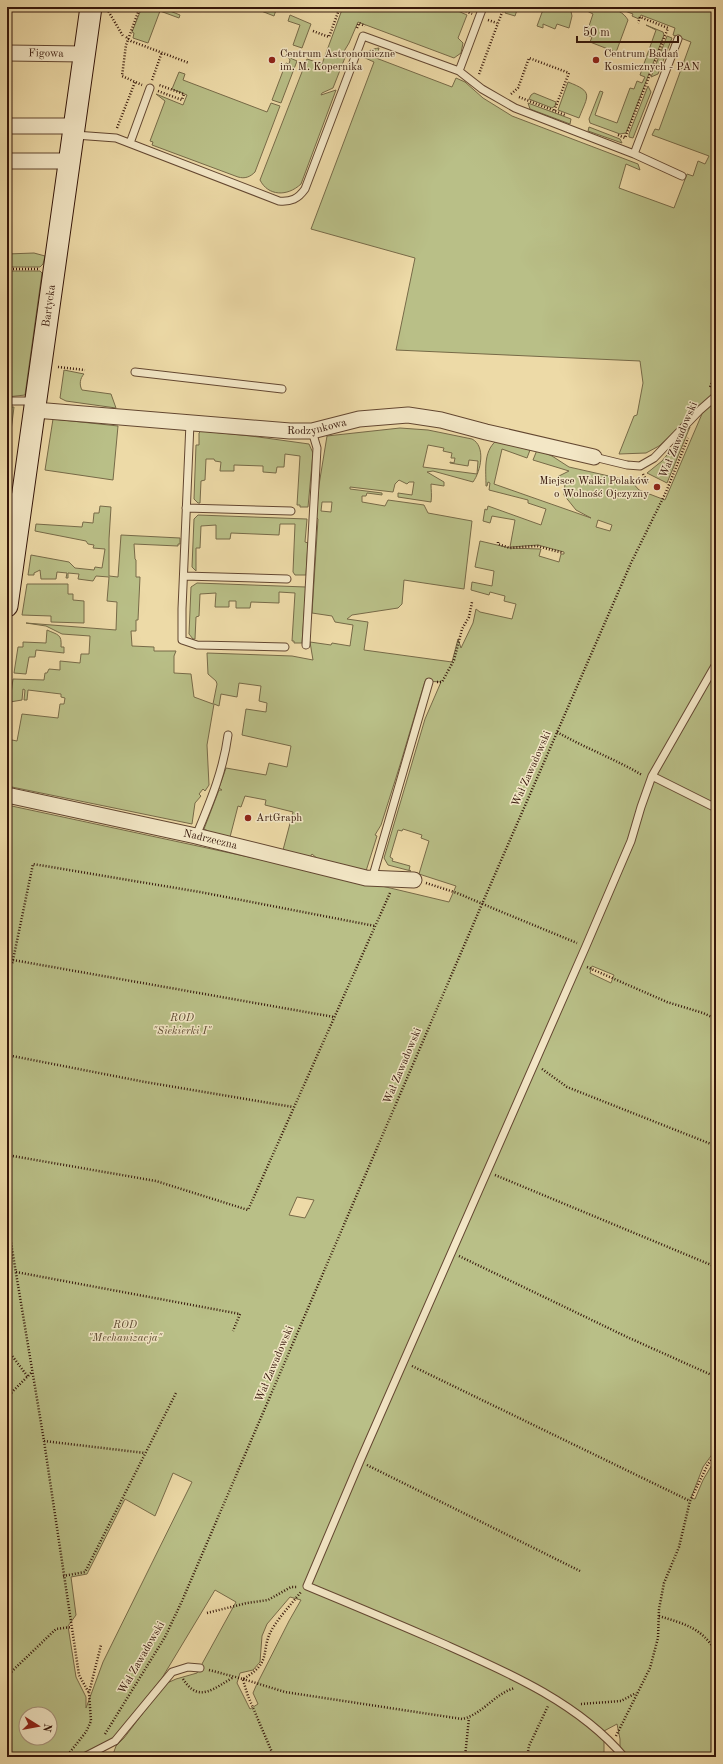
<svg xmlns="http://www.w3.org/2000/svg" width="723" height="1764" font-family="'Old Standard TT',serif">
<rect width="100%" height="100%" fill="#eddaa7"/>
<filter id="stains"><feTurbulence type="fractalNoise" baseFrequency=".005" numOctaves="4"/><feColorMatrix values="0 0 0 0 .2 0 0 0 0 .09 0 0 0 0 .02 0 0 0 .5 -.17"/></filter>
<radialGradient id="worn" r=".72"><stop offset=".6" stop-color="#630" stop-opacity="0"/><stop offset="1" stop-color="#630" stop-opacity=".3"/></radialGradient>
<path fill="#b9bf87" stroke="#776a48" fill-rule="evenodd" d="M142,7H160L180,15L179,18L160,11L148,43L133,38L134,33L132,32Z
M251,7H267L276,10L274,16Z
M343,7H454L458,11L467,15L458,38L463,43L461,53L454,58L358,22L349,43L343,53L346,55L333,88L322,93L321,95L336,90L301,184C287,197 268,196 260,180L307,59L322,64Z
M507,7H518L515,16L505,13Z
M544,7H570L572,16L569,28L557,24L555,29L543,24V28L537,26Z
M579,7C595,7 619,4 628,20L615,55L611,54L613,51L590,42L592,37L586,35L593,14Z
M614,7H716V1373L712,1381L716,1383V1449L703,1467L691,1498L695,1499L703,1480L716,1458V1757H620V1739L617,1724L604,1731V1757H112L116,1746L124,1738L165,1684L176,1679L197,1673L236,1602L215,1590L162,1678L113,1739L79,1757H7V805L365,882L449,902L456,886L419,874L429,841L421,838L422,835L403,829L402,831L398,830L390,857L393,859L392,861L410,866L409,870L411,871L388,865L384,858L425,719L441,682L425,681L400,765L381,825L375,835L377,836L366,871L319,860L312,854L310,857L283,850L293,812L265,805L266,800L245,796L241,807L238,806L230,837L210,832L204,829L219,790H222L219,788L226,768L266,775L269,763L287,767L291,746L242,735L246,709L266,712L267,703L259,701L261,686L239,683L237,697L221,694L219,706L214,704L207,745L209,785L205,791L203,789L199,794L201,796L195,803L192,824L7,786V739L17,741L22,714L58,718L60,704H64L65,698L61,697V694L28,690L27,700H24L25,690L23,689L22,700L10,702L13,679L44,680L45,673H47L49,669L60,670V661L80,663L81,654H89L90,636L62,634L46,626L26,623L116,630L117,602L107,601L109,577L96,576L93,581L78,579L79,574L68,573V578H66L67,573L57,572L56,579H41L40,570L34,573V575H28L31,555L69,562L75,568L94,570L95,567L102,568L105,549L93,548L94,545L88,544L86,541L35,531L36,524L82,527L83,522L93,523L94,513H99L100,506L111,507L109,539V576L118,577L121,535L180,538V544H178V546L134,544L135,559L136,560V577H140L138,620H136V631H131L132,646L154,647V651H176L174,656V673L191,674L194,697L213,704L217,684L216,681L208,674L207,653L292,656L313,660L310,642L331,645L332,643L350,646L353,625L335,622L332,616L312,613L318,519L316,517L319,485L327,436L400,428L428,430L472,439C486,446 481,471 473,482L433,471L427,472L444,482V486L431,484C431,490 432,495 431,502L398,497V493L412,495L414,482H409L407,484L399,480L395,484L393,492L350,487V489L382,493V495L367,493L366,496H362V502L385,506L388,500L424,505L428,513L472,521L464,589L404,580L402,604L398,608L352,615L347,619L368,622L364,650L452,662L458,639L461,648L473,623L476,609L480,612L512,619L516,604L504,601L505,596L490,592L489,595L471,590L472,582L492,586L494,571L475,567L480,541L510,548L541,549L539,556L559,562L561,554H564V552L538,545L510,547L515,520L492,516L490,523L483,521L485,509L487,510L488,506L541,525L546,509L528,503V500L489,490L490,483L488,482L487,486H486C486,471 483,452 496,441L530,450L527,458L502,449L494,484L591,518L576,510L564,495L565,483L557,477L569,471L533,460L537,450L552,456L569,467L631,481L639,490L665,500L708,400L659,446L646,453L619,454L634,416L637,415L643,383L640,361L396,350L415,258L311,229L374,62L363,57C367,51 372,49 379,48L376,58L452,87L456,78L465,82L483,98L512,116L638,164L640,170L626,164L619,188L674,208L687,174L693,176L698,161L705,164L709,156L652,135L655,129L659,130L691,42L673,35L675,28L641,15L639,19L632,16L633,14ZM428,445L444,448L443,451L452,453L451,458H455L454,463L450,462V463L468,466L469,460L478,461L477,474L423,467ZM322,502H332L331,512L321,511ZM598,520L612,525L610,531L596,527ZM592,966L614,975L611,983L590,973ZM297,1197L314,1200L305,1218L289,1215ZM173,1473L192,1482L103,1662L86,1708V1697L76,1677L68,1626L76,1615L71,1577L87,1574L125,1499L155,1516ZM290,1597L301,1600L289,1621L256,1686L253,1693L258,1704L250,1709L237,1683L240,1673L253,1670L260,1662L262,1636L267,1624ZM26,1714H50V1738H26Z
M290,15L311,24L302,48L293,45L300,25L288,21Z
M646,25L663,32L664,35L626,133L620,134L590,123L589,119L600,91L603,92L595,115L617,123L630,88L634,89L637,81L642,83L645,77L640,75L656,30Z
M667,36L672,38L658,74L651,77Z
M288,57L297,61L281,103L272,100L286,63L289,64L290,60Z
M179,72L185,74L183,80L267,112L271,103L280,106L255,172C250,177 245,179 238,177L152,145L153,142L150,141L165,101L156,94L183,105L187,95L172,89Z
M568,82C594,92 588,95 579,118L558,110Z
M648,86L651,92L633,138L629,137V134Z
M534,93L556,102L555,106L552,108L529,99L531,95Z
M528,103L571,119L570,124L530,109Z
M589,127L620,139L622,143L588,131Z
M34,253L45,256L43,264L40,267H7V254Z
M7,271H40L42,273L25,395L7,397Z
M64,370L84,374C80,378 79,385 82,390L111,394L116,408L66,401L60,398Z
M7,407H14L7,463Z
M53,419L118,426L113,480L45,470Z
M690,427L667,483L647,473L662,461Z
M201,431L251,436L309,444L313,453L308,507H300V505H297L300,456L285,454L284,467H277L276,473L263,472V466L234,465V471H220L221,462L215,461L214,459H206L205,480L201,481L200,503H198L194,499L196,445H199V433Z
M198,515L307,519L305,542L308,543L306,575H295L293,572L295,524H280L279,535L231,533L230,539H216V525L201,526L200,548H196V571L192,567L194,519Z
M197,583L306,587L302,643H294V641H292L295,593L279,592V603L251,602L250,608H236V601H229V607H215L216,593L200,594L199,616L196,617L195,639H193L189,634L191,587Z
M27,584H68V594H73V600L84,601V623L51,622V616L22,615Z
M47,630C58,635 62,634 61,647H64V653L36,650L35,657H29L26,674L14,673L18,647H23V642L46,643Z"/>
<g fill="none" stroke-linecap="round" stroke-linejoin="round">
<defs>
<path id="lane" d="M75,7L88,8
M459,71L483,7
M75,135L116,138L279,201C291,202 298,199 305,189L363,36L459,71L482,89L515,108L634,154L682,176
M130,143L150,88
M634,154L678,39
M135,372L282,389
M7,401H35
M190,423L182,609V640L197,645L285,647
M594,457L627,465L640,466L654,458L700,410L716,396
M186,508L291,511
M184,576L287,579
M306,645L317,448L312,431
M652,776L716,808
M196,836C210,802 223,772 228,735
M372,879L429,682
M84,1757L115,1741L172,1672L188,1667L200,1668
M624,1757C579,1703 507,1672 444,1644C398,1624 353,1605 307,1586L360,1461L586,946L631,841L641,807L652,776L716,664"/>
<g id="street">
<path id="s1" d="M7,53L84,54"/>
<path d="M7,126H74"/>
<path d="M7,161H69"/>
<path id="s2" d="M35,410L290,431H312L359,419L408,415L441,420L486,432L594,457"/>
<path d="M7,501H21"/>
<path id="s3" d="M7,795L196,836L366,878L414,880"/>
</g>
<g id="secondary">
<path id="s4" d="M7,606L91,7"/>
</g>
</defs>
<use href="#lane" stroke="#634731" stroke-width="9"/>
<use href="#street" stroke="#634731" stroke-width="17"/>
<use href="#secondary" stroke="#35160a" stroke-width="23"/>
<path stroke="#35160a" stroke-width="2.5" stroke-dasharray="1 2" stroke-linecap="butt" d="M140,7L126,45L122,76L142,85
M458,7L472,14
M107,9L123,36
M488,20L497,23
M357,28L359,23L365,26
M313,31L329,37L340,7
M126,37L131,41L189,63
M479,74L504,7
M152,80L162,52
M158,91L182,100L184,94L159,85
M511,94L518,88L529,58L569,73L554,111
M519,97L565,115
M117,128L135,82
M618,135L625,138L668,28L640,17L638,23
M7,269H38
M58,367L85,370
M710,387L716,374
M643,474L648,483
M498,542V544L510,548L537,546L563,553
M437,682H442L454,660L462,629L469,617L472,602
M557,732C585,748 615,759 642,775
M426,883L457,893L497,910L577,943
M13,960L334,1017
M7,965L12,964L13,960L33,864L200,892L375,926
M587,967L667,1002L703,1013L716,1019
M7,1055L145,1082L293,1107
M542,1069L567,1087L716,1146
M7,1155L156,1181L248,1210L390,893
M495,1175L716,1267
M7,1219L44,1441L79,1675L89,1693
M459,1256L627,1337L716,1377
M16,1272L240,1314L233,1331
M7,1349L28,1377
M412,1366L690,1501
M7,1397L32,1372
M44,1441L145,1453
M367,1465L580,1571
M63,1576L85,1572L176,1393
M207,1613L247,1603L268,1600L291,1587H298
M659,1616C685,1624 702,1628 716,1652
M209,1670L243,1679C275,1661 258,1650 274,1626C282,1614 292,1603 301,1592
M7,1676L56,1629L71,1627
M183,1679C199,1704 214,1688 234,1677
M243,1679L285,1692L462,1719C482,1715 495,1693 515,1688
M243,1680L248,1696L274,1757
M581,1704L621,1701L636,1693
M105,1734L165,1637L182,1601L482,904L631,563L666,492L688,438
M616,1736L650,1668L658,1638L659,1609L664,1583L679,1547L690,1501L708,1464L716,1453
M66,1757L86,1732L91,1721L89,1693L101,1645
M465,1757L469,1718
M527,1757L529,1746L548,1706"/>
<use href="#lane" stroke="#f3e7c6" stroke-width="7"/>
<use href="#street" stroke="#f3e7c6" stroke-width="15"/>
<use href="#secondary" stroke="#f3e7c6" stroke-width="21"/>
</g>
<g fill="#8f2418" stroke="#f3e7c6" stroke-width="1.5">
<circle cx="272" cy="60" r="4"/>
<circle cx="596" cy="60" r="4"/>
<circle cx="657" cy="487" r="4"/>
<circle cx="248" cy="818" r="4"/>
</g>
<g text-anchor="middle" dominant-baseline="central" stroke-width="3" stroke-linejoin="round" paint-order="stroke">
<g font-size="11" fill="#35160a" stroke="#f3e7c6">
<text stroke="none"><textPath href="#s1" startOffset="39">Figowa</textPath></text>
<text stroke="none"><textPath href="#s4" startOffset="303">Bartycka</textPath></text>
<text stroke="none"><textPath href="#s2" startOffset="283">Rodzynkowa</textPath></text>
<text transform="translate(679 440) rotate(-67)">Wał Zawadowski</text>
<text transform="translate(532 769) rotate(-66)">Wał Zawadowski</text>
<text stroke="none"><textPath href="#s3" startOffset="208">Nadrzeczna</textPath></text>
<text transform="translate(403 1066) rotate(-67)">Wał Zawadowski</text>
<text transform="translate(275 1364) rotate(-67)">Wał Zawadowski</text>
<text transform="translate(142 1658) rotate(-60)">Wał Zawadowski</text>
</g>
<g font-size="11" fill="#35160a" stroke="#f3e7c6" text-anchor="start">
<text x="280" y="54">Centrum Astronomiczne<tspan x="280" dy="13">im. M. Kopernika</tspan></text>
<text x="604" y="54">Centrum Badań<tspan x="604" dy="13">Kosmicznych - PAN</tspan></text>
<text x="649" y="481" text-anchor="end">Miejsce Walki Polaków<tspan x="649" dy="13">o Wolność Ojczyzny</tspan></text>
<text x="256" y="818">ArtGraph</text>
</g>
<g font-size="11" font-style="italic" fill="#5d4930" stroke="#f3e7c6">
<text x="182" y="1018">ROD<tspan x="182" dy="13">"Siekierki I"</tspan></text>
<text x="125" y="1325">ROD<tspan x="125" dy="13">"Mechanizacja"</tspan></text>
</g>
</g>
<rect width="723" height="1764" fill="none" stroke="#eddaa7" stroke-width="24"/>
<rect x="8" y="8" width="707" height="1748" fill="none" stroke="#35160a" stroke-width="2"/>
<rect x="12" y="12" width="699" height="1740" fill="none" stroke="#35160a"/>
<g transform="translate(38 1726) rotate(101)"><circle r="19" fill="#f3e7c6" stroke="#a7937b"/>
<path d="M0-3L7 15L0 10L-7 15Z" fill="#8f2418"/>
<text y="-6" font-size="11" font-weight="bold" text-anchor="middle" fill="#35160a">N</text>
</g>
<path d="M577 36v6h101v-6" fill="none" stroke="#35160a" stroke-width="2"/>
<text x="583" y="36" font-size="12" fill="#35160a" stroke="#f3e7c6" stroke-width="3" paint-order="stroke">50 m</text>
<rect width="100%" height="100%" filter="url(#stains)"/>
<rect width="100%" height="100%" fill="url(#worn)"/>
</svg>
